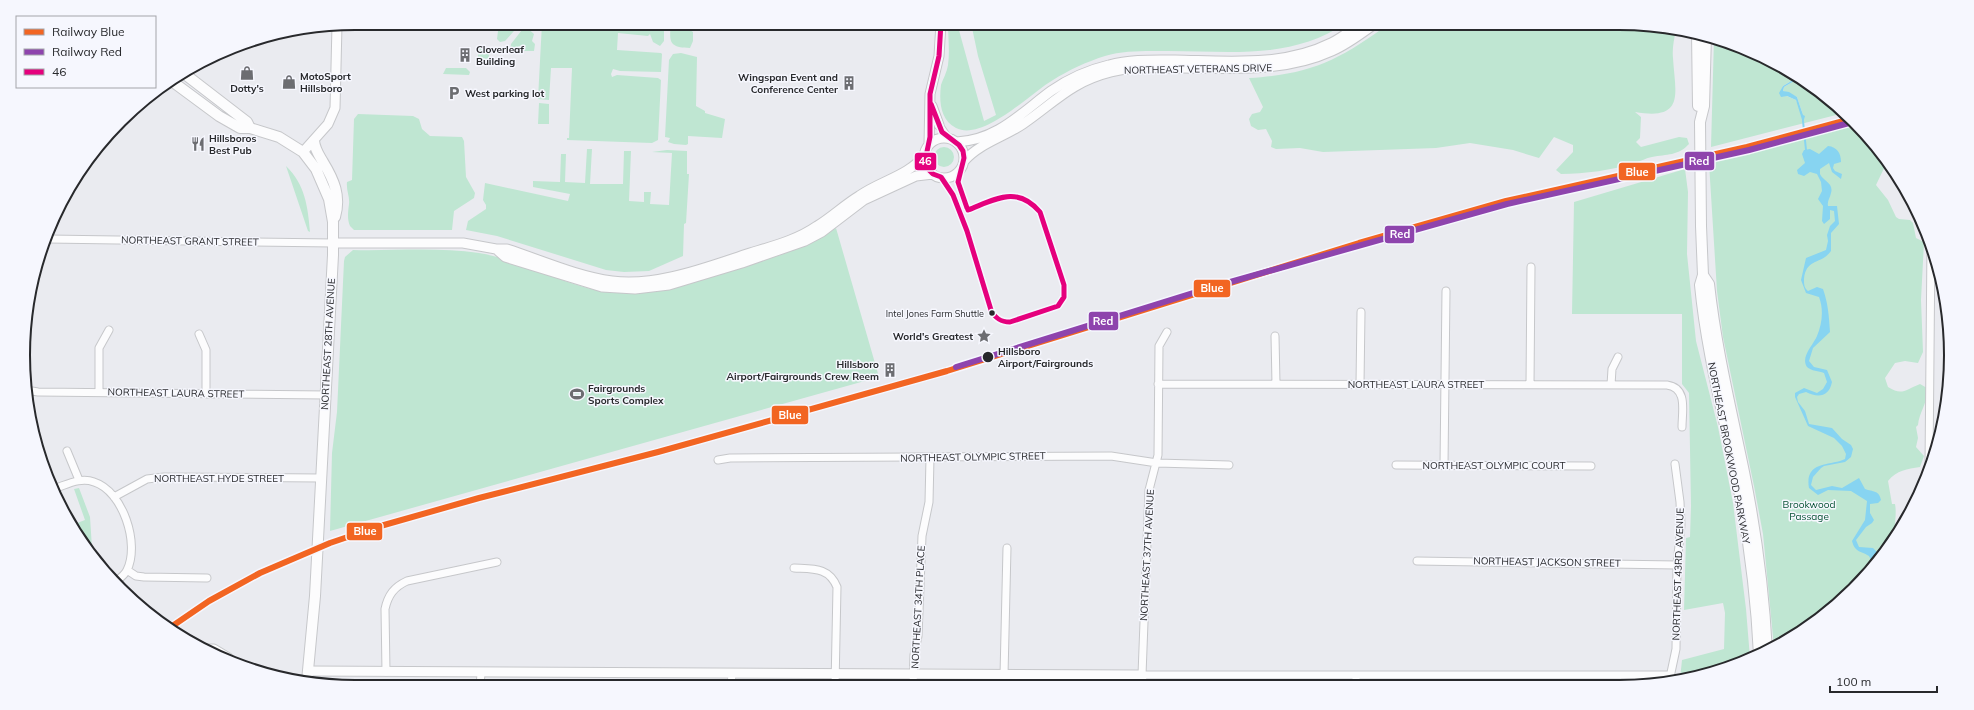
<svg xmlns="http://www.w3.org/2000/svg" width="1974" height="710" font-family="Mulish,sans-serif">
<rect width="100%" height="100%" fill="#eaebf0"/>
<path fill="#bfe6d2" d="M456,23H493L486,30L456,28Z
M499,23H521L505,41L500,42L497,39Z
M542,23H664V41L660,46L653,42L650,34L648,36L618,33L617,50L661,53L662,54L661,72L620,71L613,69L611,74L612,77L617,75L658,78L661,80L658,140L652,143L567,140V138H569L572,68H551L549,100L538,99Z
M671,23H674V29L682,31L688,29L693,32V41L690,48C669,48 669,42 671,23Z
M948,23H957L984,121L996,115L978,56L971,23H1346C1291,60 1231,51 1168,51C1147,51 1125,50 1105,56C1086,62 1069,70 1053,80C1032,92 983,142 956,128C940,120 939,101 941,85C943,79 947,72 948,65C950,51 948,37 948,23Z
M1390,23H1619L1676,30C1674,39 1672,49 1673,58C1675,93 1686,121 1635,112L1641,117L1640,138L1636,142L1641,147L1679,137L1687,138L1689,144C1678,156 1667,154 1652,157C1646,158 1641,161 1635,163C1612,170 1585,174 1561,174L1556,170L1573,152V145L1554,137L1539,158L1513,150L1470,143L1436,148L1323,152L1300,148L1276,149L1271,147L1272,141L1266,129L1258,130L1251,126L1249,119L1252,114L1260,112L1263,107L1249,78C1313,74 1339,60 1390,23Z
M525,26L534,34L532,41L535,44L534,51H510L511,44Z
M1714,38L1766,57L1798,77L1783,86L1780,93L1796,100L1803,115L1797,97L1783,91L1784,87L1799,78L1821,91L1844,113L1711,147Z
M478,46L485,48L489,54V61L485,65L478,64Z
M681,53L697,57L696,106L705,111V113L725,119L722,138L688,136V144L686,145L674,144L668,142L670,138L665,137L669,60L673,54Z
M446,68H466L470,72L469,75L443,74Z
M539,103L549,104V124H538Z
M358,114L413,116L419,119L422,129L430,136L462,137L464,141L466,177L475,193L474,198L454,211L452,230H354L350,226C347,219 348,212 349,204C350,197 346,190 347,182L352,180L354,119Z
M1855,123L1868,136L1887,162L1876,185L1888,200L1896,217L1899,219L1910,220L1913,223L1916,238L1924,242L1921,300L1923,352L1918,363L1905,361L1895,363L1885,378L1888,387C1902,396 1905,390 1920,384L1927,388C1929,401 1919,412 1918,425L1916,427L1918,438L1916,447L1924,456L1920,467C1907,469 1897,470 1888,481L1892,504H1895C1897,515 1894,523 1895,535L1838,604L1774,647L1763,534L1754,486L1723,337L1717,291L1709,163Z
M934 157a10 10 0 1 1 20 0a10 10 0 1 1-20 0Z
M587,149H592L590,184H623L624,151H631L629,201L644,202V192H651L650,204L669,205L672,153L652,152L667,150L687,151V174H689L686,223L684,224L683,256L649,271L624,272L606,270L497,236L466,230L468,221L486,209V205L483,200L485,183L568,201L570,194L533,187V181L560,182L561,154H566L565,182L585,183Z
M286,166C305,184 308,207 310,232L308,231Z
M1685,169L1688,192L1687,254L1696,341L1718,427L1733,503L1746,609L1750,658L1680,679L1682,660L1724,649L1725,613L1723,603L1684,610L1686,538L1690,537L1691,506L1689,393L1682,384V314H1572L1574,202Z
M836,228L879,377L330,531L332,453L337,412L344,261L345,257L353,250C394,251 438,247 479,253C521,260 559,283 601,291C648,299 692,283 736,269C772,258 805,249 836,228Z
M79,488L90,517L92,548H86L79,540L72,525L85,520L74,489Z
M655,682H718L722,686H655Z"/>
<path fill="#87d4f1" d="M1798,77L1799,78L1784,87L1783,91L1789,92L1797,97L1803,115L1805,116L1803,123L1796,100L1787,96L1781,97L1779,93L1783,86Z
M1828,146C1837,147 1841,153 1841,162L1834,164L1833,168L1835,171L1842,174L1841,179L1832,172L1829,163L1820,169V174C1823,181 1834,183 1831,193C1830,198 1827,201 1828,206H1837L1839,224L1831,233V251C1821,265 1806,258 1804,279C1804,284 1804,288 1808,291L1817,287L1823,289C1828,303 1829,316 1830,332L1813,348L1809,361L1814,367L1827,370L1832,382C1829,397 1818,398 1806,392L1799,394L1797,397L1798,402L1805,411L1809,424L1832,428L1842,439L1851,445L1853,449L1851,457L1845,462L1824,466L1821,468L1813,477L1811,485L1816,490L1832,486L1842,488L1859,478L1865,489C1873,492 1879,490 1881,500L1878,503L1870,504V513L1874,520L1872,523L1866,527L1856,540L1859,547L1873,548L1878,553L1869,567L1871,560L1869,556C1862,551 1855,553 1852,541L1865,520L1867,501L1851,491L1828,490L1818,495L1809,488C1804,460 1832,466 1845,459L1846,454L1842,446L1834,438L1808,426L1795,397V393L1804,388L1817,393L1823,389L1827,382L1824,373C1819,371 1811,371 1807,367C1800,357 1814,344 1817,336C1822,324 1824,310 1819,297L1806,293L1801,280L1806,258L1826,250L1828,241L1827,235L1830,226L1835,221L1834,211L1830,210V219L1824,224L1822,221L1823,206L1818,199L1822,191L1821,182L1817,174L1810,172L1804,176L1798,174L1797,170L1805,163L1802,154L1804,150L1810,149L1819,154Z"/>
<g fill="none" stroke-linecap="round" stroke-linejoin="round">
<path stroke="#87d4f1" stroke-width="2" d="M1803,121L1806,150"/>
<defs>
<path id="minor" d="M939,125L948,138
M48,239L333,243
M1167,332L1159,346L1158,455L1149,490L1142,675H1669
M199,334L206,350V394
M1275,336L1276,384
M1158,384L1667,385C1688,388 1682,411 1682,427
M1360,384L1361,312
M1530,385L1531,267
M1611,385L1612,369L1618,357
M26,390L38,392L326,395
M99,392V348L109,330
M67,451L79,480
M718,460L730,458L1111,456L1157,463L1229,465
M1396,465L1591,466
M1444,465L1446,291
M1929,467L1931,242
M56,488C68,484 81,477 94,482C123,491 140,544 127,570C125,575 119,579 114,583
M114,497L147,479L164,477L321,478
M1417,561L1677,565
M794,568C813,569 829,567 837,587L835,686
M127,570L136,576L144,577L207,578
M207,648H214L229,657
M386,672L385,609C388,595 394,587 407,581L497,562
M1004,675L1007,548
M1669,682L1676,649L1677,565L1681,525L1680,502L1675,464
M1356,685V675
M731,686L732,674
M913,686L914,655L918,636L922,536L929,502L930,458
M480,687L481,673"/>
<path id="tertiary" d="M932,106L939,125
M924 158a20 20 0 1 1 40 0a20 20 0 1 1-40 0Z
M957,142C997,140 1021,113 1051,91C1068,79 1088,70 1109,65C1131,59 1153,60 1175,60C1227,61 1283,67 1331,43C1342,38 1351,30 1361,23
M929,145L930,94L939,56L941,23
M303,152L328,124L335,108L337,25
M964,161C980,143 1004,137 1023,124C1055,102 1071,82 1111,72C1134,66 1157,68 1180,68C1232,68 1284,73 1332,51C1348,44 1362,33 1376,23
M333,243H463L496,249H507C541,260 576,276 612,281C657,287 707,267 750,253C773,246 797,240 817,226C832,217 844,205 859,196C880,181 908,176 925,155
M496,249L505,257L602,287L635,289L669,285L742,263L805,241L822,232L864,200L916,176L933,174
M308,671L1142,675L1141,685"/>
<path id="secondary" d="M1697,33L1698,106
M1706,35L1704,106L1700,122L1701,226L1703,275L1700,285C1706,348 1722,409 1735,471C1748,531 1756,593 1759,655
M186,75L247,122L250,128
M173,82L219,116L240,128H250L279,137L303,152L316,169L329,199L333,222V255L315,596L307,681
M314,141C315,150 319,155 323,162C334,180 341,196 335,217
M1703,275L1709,284C1716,348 1731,409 1744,472C1756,531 1764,592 1767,652"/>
</defs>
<use href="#minor" stroke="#c6c7ca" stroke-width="9"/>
<use href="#tertiary" stroke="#c6c7ca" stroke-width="11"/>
<use href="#secondary" stroke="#c6c7ca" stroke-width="12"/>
<use href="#minor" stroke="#fcfcfd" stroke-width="7"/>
<use href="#tertiary" stroke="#fcfcfd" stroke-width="9"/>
<use href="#secondary" stroke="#fcfcfd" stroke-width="10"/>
<defs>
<path id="bus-1" d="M941,23L939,56L930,94V137L925,161L929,170L933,174L941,177L953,195L967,231L991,310C995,318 1000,322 1010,322L1058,306L1064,297V285L1040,212C1017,185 996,199 968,210
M931,104L942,132L959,145L963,151L964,158L958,182L967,208"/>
</defs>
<use href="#bus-1" stroke="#f6f7fe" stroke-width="8"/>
<use href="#bus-1" stroke="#e5007d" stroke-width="5"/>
<defs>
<path id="rail-1" d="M168,629L209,601L260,573L330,543L377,527L479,498L658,452L947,371L1359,243L1506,201L1747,147L1851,119"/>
<path id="rail-2" d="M956,367L1209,288L1507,204L1749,150L1849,123"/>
</defs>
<use href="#rail-1" stroke="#f6f7fe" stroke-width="9"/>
<use href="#rail-2" stroke="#f6f7fe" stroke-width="9"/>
<use href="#rail-1" stroke="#f26522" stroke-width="6"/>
<use href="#rail-2" stroke="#8e44ad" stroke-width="6"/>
</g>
<defs>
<symbol id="building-bare" viewBox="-9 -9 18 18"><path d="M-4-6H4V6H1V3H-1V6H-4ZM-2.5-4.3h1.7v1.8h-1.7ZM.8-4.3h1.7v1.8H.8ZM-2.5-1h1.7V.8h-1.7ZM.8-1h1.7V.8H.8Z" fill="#6c6d71" stroke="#f6f7fe" stroke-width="2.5" paint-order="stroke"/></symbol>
<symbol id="shop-bare" viewBox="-9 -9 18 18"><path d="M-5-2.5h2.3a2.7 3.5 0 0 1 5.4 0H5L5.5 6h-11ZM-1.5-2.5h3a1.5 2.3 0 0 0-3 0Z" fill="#6c6d71" stroke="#f6f7fe" stroke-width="2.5" paint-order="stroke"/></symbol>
<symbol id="parking-bare" viewBox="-9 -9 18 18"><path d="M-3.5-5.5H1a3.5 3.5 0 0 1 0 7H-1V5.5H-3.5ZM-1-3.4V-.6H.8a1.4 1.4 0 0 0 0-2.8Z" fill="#6c6d71" stroke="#f6f7fe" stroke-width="2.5" paint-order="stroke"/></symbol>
<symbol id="restaurant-bare" viewBox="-9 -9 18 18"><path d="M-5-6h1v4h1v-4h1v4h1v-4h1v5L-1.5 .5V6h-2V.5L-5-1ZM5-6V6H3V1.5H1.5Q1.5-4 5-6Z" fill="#6c6d71" stroke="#f6f7fe" stroke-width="2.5" paint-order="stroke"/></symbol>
<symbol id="sight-bare" viewBox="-9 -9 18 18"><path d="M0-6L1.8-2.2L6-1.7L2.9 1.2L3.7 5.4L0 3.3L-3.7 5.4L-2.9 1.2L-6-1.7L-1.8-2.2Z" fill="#6c6d71" stroke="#f6f7fe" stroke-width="2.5" paint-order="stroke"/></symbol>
<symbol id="stadium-bare" viewBox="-9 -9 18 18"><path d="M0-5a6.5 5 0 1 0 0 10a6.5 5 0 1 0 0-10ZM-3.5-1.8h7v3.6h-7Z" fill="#6c6d71" stroke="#f6f7fe" stroke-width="2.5" paint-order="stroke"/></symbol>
</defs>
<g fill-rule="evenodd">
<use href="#building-bare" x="455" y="45" width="20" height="20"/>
<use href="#shop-bare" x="237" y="63" width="20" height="20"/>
<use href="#shop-bare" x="279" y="72" width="20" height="20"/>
<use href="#building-bare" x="839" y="73" width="20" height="20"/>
<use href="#parking-bare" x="444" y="83" width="20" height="20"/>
<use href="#restaurant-bare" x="188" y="134" width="20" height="20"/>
<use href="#sight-bare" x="974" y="326" width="20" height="20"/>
<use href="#building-bare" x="880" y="360" width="20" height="20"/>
<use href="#stadium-bare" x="567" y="384" width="20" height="20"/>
</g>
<g fill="#28292c" stroke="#f6f7fe" stroke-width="1.5">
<circle cx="992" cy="313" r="3.5"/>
<circle cx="988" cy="357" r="6"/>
</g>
<g text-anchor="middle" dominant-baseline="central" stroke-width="3" stroke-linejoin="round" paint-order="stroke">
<g font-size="9" fill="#28292c" stroke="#f6f7fe" text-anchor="end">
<text x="984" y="313">Intel Jones Farm Shuttle</text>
</g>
<g font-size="10" font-weight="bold" fill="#28292c" stroke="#f6f7fe" text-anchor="start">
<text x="476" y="49">Cloverleaf<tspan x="476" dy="12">Building</tspan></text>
<text x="300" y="76">MotoSport<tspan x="300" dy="12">Hillsboro</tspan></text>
<text x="838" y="77" text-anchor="end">Wingspan Event and<tspan x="838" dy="12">Conference Center</tspan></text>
<text x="247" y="88" text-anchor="middle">Dotty's</text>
<text x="465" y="93">West parking lot</text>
<text x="209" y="138">Hillsboros<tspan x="209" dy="12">Best Pub</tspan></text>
<text x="973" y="336" text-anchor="end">World's Greatest</text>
<text x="879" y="364" text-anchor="end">Hillsboro<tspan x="879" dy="12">Airport/Fairgrounds Crew Reem</tspan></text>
<text x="588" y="388">Fairgrounds<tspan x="588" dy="12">Sports Complex</tspan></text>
</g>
<g font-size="10" fill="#28292c" stroke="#f6f7fe">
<text transform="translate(1198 69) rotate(-1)">NORTHEAST VETERANS DRIVE</text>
<text transform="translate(190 241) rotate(1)">NORTHEAST GRANT STREET</text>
<text transform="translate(328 344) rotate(-87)">NORTHEAST 28TH AVENUE</text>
<text x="1416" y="384">NORTHEAST LAURA STREET</text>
<text transform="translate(176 393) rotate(1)">NORTHEAST LAURA STREET</text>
<text transform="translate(1729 453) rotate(79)">NORTHEAST BROOKWOOD PARKWAY</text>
<text transform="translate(973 457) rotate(-1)">NORTHEAST OLYMPIC STREET</text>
<text x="1494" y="465">NORTHEAST OLYMPIC COURT</text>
<text x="219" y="478">NORTHEAST HYDE STREET</text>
<text transform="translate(1147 555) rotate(-87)">NORTHEAST 37TH AVENUE</text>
<text transform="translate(1547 562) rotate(1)">NORTHEAST JACKSON STREET</text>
<text transform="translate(1678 574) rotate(-88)">NORTHEAST 43RD AVENUE</text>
<text transform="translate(918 607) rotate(-87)">NORTHEAST 34TH PLACE</text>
</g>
<g font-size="10" font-weight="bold" fill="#28292c" stroke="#f6f7fe" text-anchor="start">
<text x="998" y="351">Hillsboro<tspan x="998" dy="12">Airport/Fairgrounds</tspan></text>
</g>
<g font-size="10" fill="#045132" stroke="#f6f7fe">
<text x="1809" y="504">Brookwood<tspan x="1809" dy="12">Passage</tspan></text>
</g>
</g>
<path d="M0 0H1974V710H0ZM355 30H1619A325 325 0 0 1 1944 355V355A325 325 0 0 1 1619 680H355A325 325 0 0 1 30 355V355A325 325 0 0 1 355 30Z" fill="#f6f7fe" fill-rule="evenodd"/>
<path fill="none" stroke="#28292c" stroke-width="2" d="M355 30H1619A325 325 0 0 1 1944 355V355A325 325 0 0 1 1619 680H355A325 325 0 0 1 30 355V355A325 325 0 0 1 355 30Z"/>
<g stroke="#f6f7fe" stroke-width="1.5">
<rect x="1684" y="151" width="31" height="20" rx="4" fill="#8e44ad"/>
<rect x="914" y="152" width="23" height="19" rx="4" fill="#e5007d"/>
<rect x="1618" y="162" width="38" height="19" rx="4" fill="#f26522"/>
<rect x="1384" y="225" width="31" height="19" rx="4" fill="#8e44ad"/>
<rect x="1193" y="279" width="38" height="19" rx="4" fill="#f26522"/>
<rect x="1088" y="311" width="31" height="20" rx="4" fill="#8e44ad"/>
<rect x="771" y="405" width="38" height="20" rx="4" fill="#f26522"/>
<rect x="346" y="522" width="37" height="19" rx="4" fill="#f26522"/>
</g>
<g font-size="11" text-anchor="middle" font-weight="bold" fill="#fff">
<text x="1699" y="165">Red</text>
<text x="925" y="165">46</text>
<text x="1637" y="176">Blue</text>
<text x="1400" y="238">Red</text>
<text x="1212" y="292">Blue</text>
<text x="1103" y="325">Red</text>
<text x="790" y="419">Blue</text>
<text x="365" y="535">Blue</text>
</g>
<rect x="16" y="16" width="140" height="72" fill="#f6f7fe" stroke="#a4a5aa"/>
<rect x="24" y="29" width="20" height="6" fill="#f26522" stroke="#a4a5aa"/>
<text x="52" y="36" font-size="12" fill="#28292c">Railway Blue</text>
<rect x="24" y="49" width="20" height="6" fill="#8e44ad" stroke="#a4a5aa"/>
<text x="52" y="56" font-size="12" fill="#28292c">Railway Red</text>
<rect x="24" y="69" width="20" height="6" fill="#e5007d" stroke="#a4a5aa"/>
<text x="52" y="76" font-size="12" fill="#28292c">46</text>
<path d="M1830 686v6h107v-6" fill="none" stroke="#28292c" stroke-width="2"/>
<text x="1836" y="686" font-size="12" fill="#28292c" stroke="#f6f7fe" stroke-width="3" paint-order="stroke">100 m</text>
</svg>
